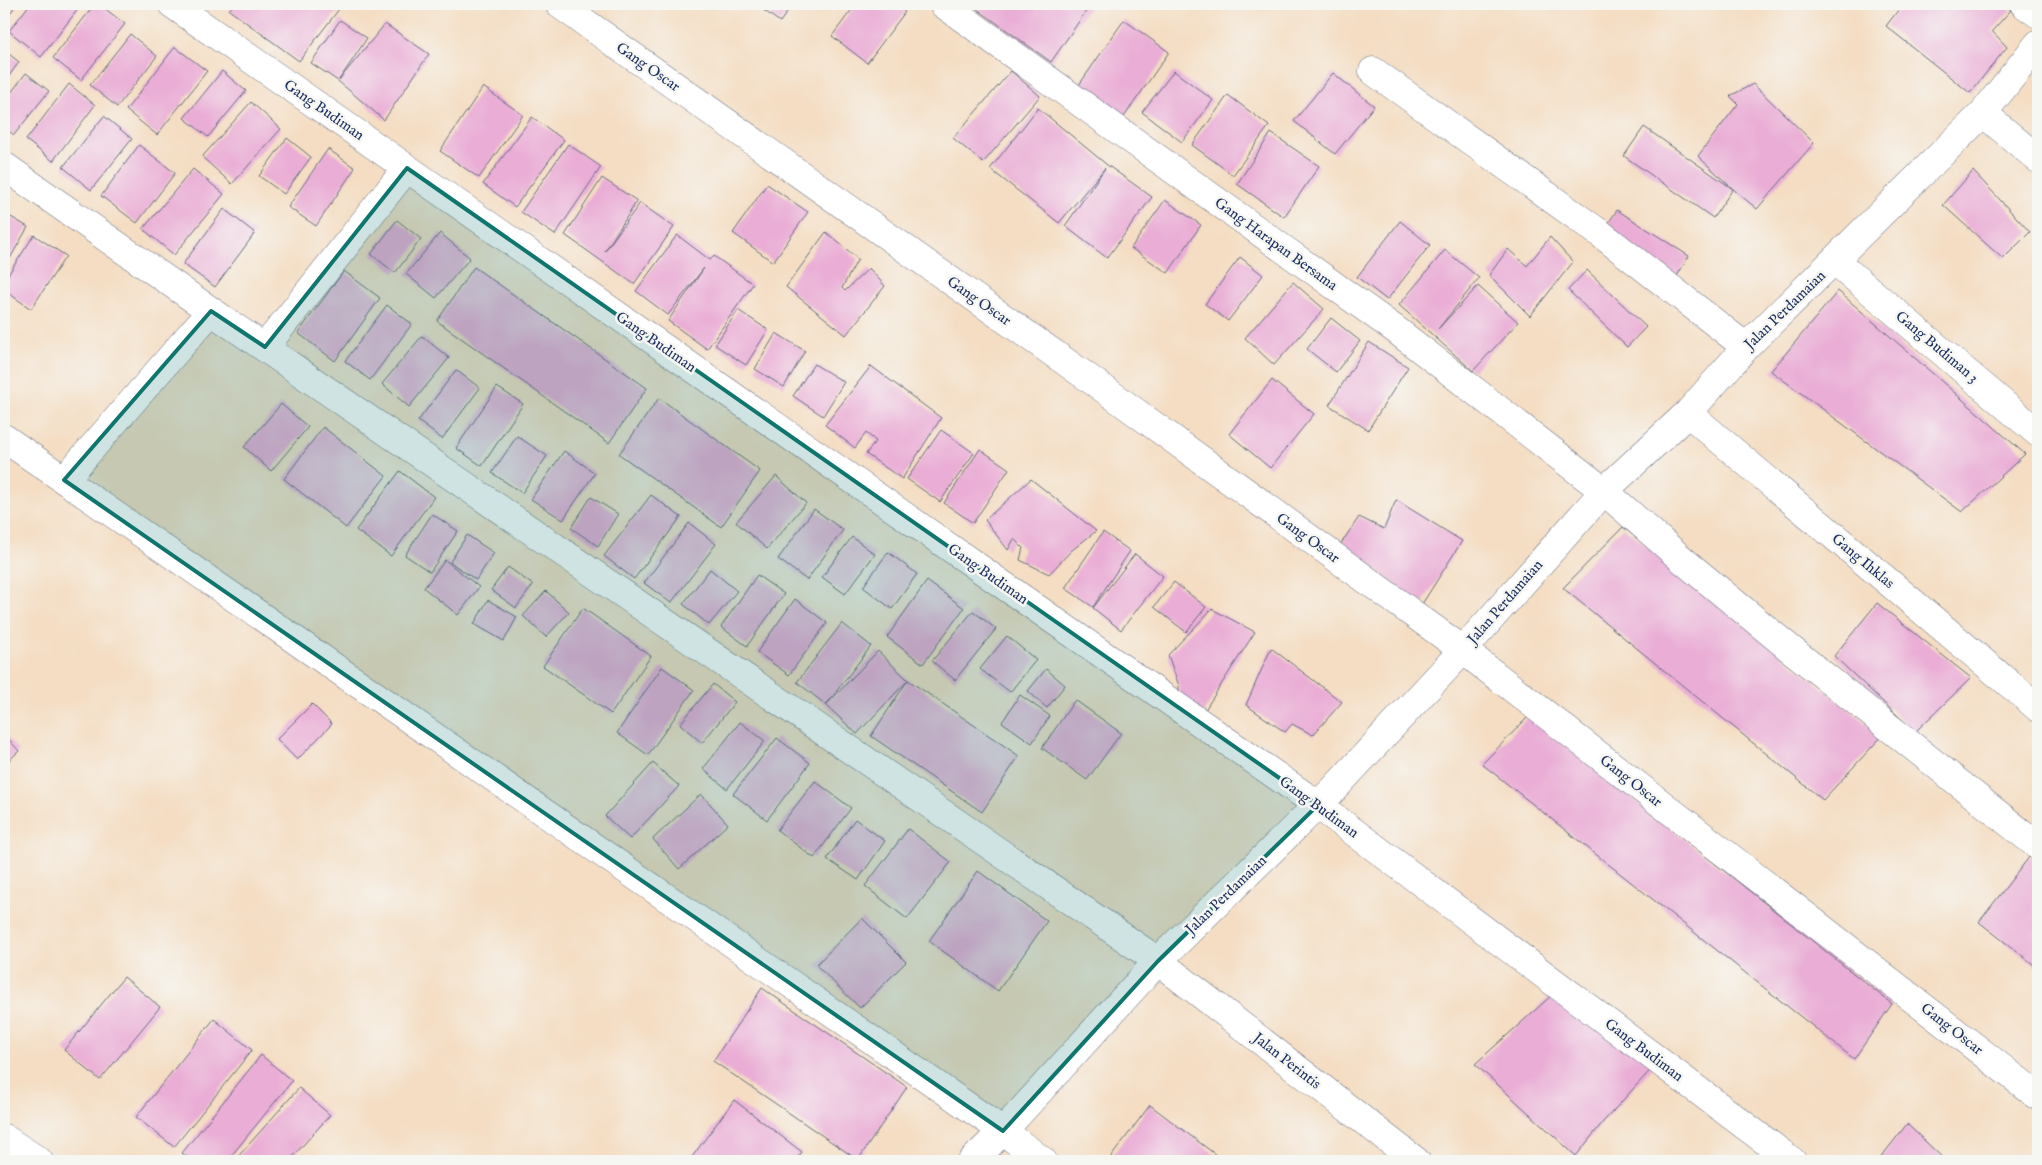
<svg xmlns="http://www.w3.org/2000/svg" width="2042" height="1165" font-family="'IM FELL English',serif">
<rect width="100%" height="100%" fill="#f6f6f2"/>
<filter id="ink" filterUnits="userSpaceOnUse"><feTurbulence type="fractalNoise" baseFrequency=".02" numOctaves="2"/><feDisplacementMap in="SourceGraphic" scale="10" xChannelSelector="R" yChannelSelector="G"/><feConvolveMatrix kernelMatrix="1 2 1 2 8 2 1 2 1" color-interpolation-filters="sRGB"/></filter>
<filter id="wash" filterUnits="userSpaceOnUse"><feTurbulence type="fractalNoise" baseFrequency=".0096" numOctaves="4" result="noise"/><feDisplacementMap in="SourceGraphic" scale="20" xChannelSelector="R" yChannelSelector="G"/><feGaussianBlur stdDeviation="1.12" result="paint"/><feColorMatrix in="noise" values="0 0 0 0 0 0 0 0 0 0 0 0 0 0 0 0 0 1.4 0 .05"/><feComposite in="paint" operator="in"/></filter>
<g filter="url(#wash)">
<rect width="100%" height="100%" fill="#f4ddc2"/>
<g id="blocks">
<path fill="#eaaed6" d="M4,4H17L4,21Z
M30,4H82L41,57L9,31Z
M95,4H99L125,24L81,80L53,58Z
M234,4H343L299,61L229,10Z
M755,4H793L780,22Z
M856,4H895L905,12L867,63L832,36Z
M981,4H1091L1051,62L977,9Z
M1903,4H2003L2011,10L1992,31L2007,47L1970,93L1886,26Z
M340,20L367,38L339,80L385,24L429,54L384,120L338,81L311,63Z
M1124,20L1169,52L1124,117L1079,85Z
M130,34L157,56L117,107L90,85Z
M175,47L207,71L157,135L126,110Z
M4,50L19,62L4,83Z
M222,71L246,91L208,137L184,118Z
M1011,71L1040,96L983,163L953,138Z
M1174,71L1213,100L1182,142L1142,112Z
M26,73L49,91L14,135L4,127V102Z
M1333,73L1374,106L1335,154L1294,121Z
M69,84L95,105L53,161L26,140Z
M1753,84L1814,143L1757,209L1733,189L1713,218L1624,156L1644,127L1733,189L1698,156L1738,104L1730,96Z
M483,87L523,115L479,178L440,151Z
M1228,95L1269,126L1233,175L1192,145Z
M251,102L281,129L232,184L202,157Z
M1038,108L1107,165L1152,197L1107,258L1065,226L1105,168L1059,223L990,169Z
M104,116L132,139L91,190L63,167Z
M532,117L564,140L515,207L483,184Z
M1271,133L1319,166L1284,217L1237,184Z
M287,138L311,157L284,194L259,176Z
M568,144L601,167L555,235L521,212Z
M139,145L175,173L137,223L101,196Z
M328,149L355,168L316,226L288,207Z
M193,169L224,194L174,255L143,229Z
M1973,171L2030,232L2003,259L1943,205Z
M602,178L637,201L605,251L640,203L674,227L634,284L565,235Z
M767,184L808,212L773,262L733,233Z
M1165,200L1201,225L1168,273L1131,248Z
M224,209L255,233L215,287L183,264Z
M1617,210L1689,256L1674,281L1601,234Z
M4,213L28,227L4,269Z
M397,220L421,239L395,273L371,254Z
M1400,221L1430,245L1387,300L1357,277Z
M826,232L858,259L842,288L845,291L869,268L885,286L846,335L786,287Z
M440,233L470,258L436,298L406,274Z
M34,235L66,256L31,309L4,290V281Z
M677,235L710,260L714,256L753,284L707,349L668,321L704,268L668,315L636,291Z
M1550,237L1573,262L1530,316L1489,275L1508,249L1527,266Z
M1445,250L1479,278L1438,329L1478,286L1518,322L1473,371L1399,305Z
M1240,257L1263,275L1228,321L1205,304Z
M474,267L647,388L609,443L437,321Z
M1587,270L1646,327L1627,347L1568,290Z
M344,271L380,298L335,361L298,333Z
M1293,282L1324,309L1274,365L1245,338Z
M1838,291L2025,454L1962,512L1771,371Z
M387,305L412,324L370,380L345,361Z
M738,310L768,330L746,365L715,345Z
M1331,318L1360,341L1336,372L1307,349Z
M776,333L805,351L784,387L755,369Z
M422,336L449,358L409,407L382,384Z
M1369,342L1408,367L1368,430L1329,405Z
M814,364L844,382L823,416L793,396Z
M871,366L941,418L902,479L866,454L876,441L866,433L855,448L825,425Z
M456,370L480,388L442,439L418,421Z
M1272,380L1314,414L1270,468L1229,434Z
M497,387L523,404L482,466L456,448Z
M659,398L760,471L721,527L619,454Z
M281,404L308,427L271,471L244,447Z
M323,427L386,476L346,528L284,479Z
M941,430L974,453L940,502L907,479Z
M517,436L547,456L522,493L492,473Z
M980,449L1009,469L973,523L944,503Z
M564,451L595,473L563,520L531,499Z
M400,471L434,497L391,556L356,530Z
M776,476L806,503L767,549L736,522Z
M1031,479L1096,531L1071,551L1049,574L1020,560L1023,548L1014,539L1008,550L985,520Z
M651,495L681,517L634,579L604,556Z
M591,497L618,514L598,546L571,528Z
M1396,500L1462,541L1422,604L1340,545L1359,517L1384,529Z
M814,509L843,530L807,580L778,559Z
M432,514L458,531L430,572L405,555Z
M689,523L716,544L671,603L644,583Z
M1623,527L1882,736L1823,800L1563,588Z
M1103,532L1130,551L1093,607L1065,588Z
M467,535L494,553L476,580L450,562Z
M852,537L875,554L845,594L822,577Z
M888,552L917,574L892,609L863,587Z
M1135,554L1163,576L1121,630L1093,608Z
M445,560L479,587L458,615L424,588Z
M508,567L533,585L516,608L491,590Z
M710,569L737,591L709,625L683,604Z
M757,575L784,594L747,646L721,627Z
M927,581L964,608L923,664L887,637Z
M1174,582L1206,607L1186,632L1154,607Z
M546,591L569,612L546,637L523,616Z
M795,599L827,623L789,675L757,652Z
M488,600L517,617L504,641L474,624Z
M1877,603L1971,678L1915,732L1834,656Z
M583,608L651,656L611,714L543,666Z
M1212,609L1255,632L1201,716L1179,702V686L1168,655Z
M973,611L996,629L955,680L932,661Z
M842,623L871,646L826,705L797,682Z
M1007,636L1036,660L1010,692L980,669Z
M1271,648L1342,702L1313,735L1292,724L1285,732L1246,705Z
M878,651L908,680L857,734L826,705Z
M662,667L694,690L648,755L617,733Z
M1046,669L1065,685L1047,708L1028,691Z
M908,680L1019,756L982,812L871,736Z
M713,684L735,702L702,743L680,724Z
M1020,695L1050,716L1032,743L1002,722Z
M1075,700L1121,733L1087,780L1042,748Z
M312,704L332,724L297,760L277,739Z
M1529,716L1892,1004L1854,1059L1482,764Z
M740,722L765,741L727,789L703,769Z
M4,734L19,751L4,765Z
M777,738L810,763L767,820L733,794Z
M653,763L679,786L630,839L605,816Z
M815,781L851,808L814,858L777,830Z
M701,794L728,824L679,869L653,839Z
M855,819L885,841L858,880L827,859Z
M908,829L951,862L907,919L865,886Z
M2030,856L2038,863V968L1979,922Z
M978,871L1047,921L998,991L929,941Z
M862,918L906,962L860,1008L816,965Z
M124,977L160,1007L100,1080L64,1050Z
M1562,986L1656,1064L1603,1122L1576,1156L1475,1064Z
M762,988L907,1087L858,1160L713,1061Z
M214,1019L252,1050L174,1147L136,1117Z
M261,1055L292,1081L227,1161H193L182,1153Z
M299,1088L330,1115L289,1161H234Z
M734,1100L802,1152L795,1161H689Z
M1150,1105L1216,1155L1211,1161H1108Z
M1907,1124L1946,1161H1878Z"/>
</g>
</g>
<g filter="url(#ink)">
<use href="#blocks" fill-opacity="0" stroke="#676c81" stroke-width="1"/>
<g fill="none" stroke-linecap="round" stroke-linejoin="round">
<defs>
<path id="minor" d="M172,4L1318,805L1792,1161
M559,4L1104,389L1463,650L2038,1096
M943,4L1396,330L1604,491L1685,562L1788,647L2038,846
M2024,4L2038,14
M1373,71L1601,234L1746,347
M1983,113L2038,159
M4,166L211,311L1158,961L1416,1161
M1835,261L2038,433
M265,347L407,168
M1688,413L2038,708
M4,438L1003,1131L1043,1161
M64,480L211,311
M4,1138L39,1161
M972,1161L1003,1131L1158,961L1333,790L1463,650L1604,491L1688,413L1746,347L1983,113L2038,44"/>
</defs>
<use href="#minor" stroke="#676c81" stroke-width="29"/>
<use href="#minor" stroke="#fff" stroke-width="28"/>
</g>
</g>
<path fill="#0f766e" fill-opacity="0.2" stroke="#0f766e" stroke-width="4" stroke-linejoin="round" d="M407,168L1318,805L1158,961L1003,1131L64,480L211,311L265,347Z"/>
<g text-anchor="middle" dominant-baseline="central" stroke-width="5" stroke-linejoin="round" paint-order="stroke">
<g font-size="15" fill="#1b2f5e" stroke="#f6f6f2">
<text transform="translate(648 67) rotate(35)">Gang Oscar</text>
<text transform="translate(324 110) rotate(35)">Gang Budiman</text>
<text transform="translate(1276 244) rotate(36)">Gang Harapan Bersama</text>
<text transform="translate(979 301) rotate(35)">Gang Oscar</text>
<text transform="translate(1785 310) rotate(-44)">Jalan Perdamaian</text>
<text transform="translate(656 342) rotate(35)">Gang Budiman</text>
<text transform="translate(1937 347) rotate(40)">Gang Budiman 3</text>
<text transform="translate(1308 538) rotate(36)">Gang Oscar</text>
<text transform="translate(1863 561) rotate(40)">Gang Ihklas</text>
<text transform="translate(988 574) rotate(35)">Gang Budiman</text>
<text transform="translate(1505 602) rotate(-49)">Jalan Perdamaian</text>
<text transform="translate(1631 781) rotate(38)">Gang Oscar</text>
<text transform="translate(1319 807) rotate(36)">Gang Budiman</text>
<text transform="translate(1226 895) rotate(-44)">Jalan Perdamaian</text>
<text transform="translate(1952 1029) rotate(38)">Gang Oscar</text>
<text transform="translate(1644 1050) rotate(37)">Gang Budiman</text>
<text transform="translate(1287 1061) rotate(38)">Jalan Perintis</text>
</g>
</g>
<rect width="2042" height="1165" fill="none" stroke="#f6f6f2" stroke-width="20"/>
</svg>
